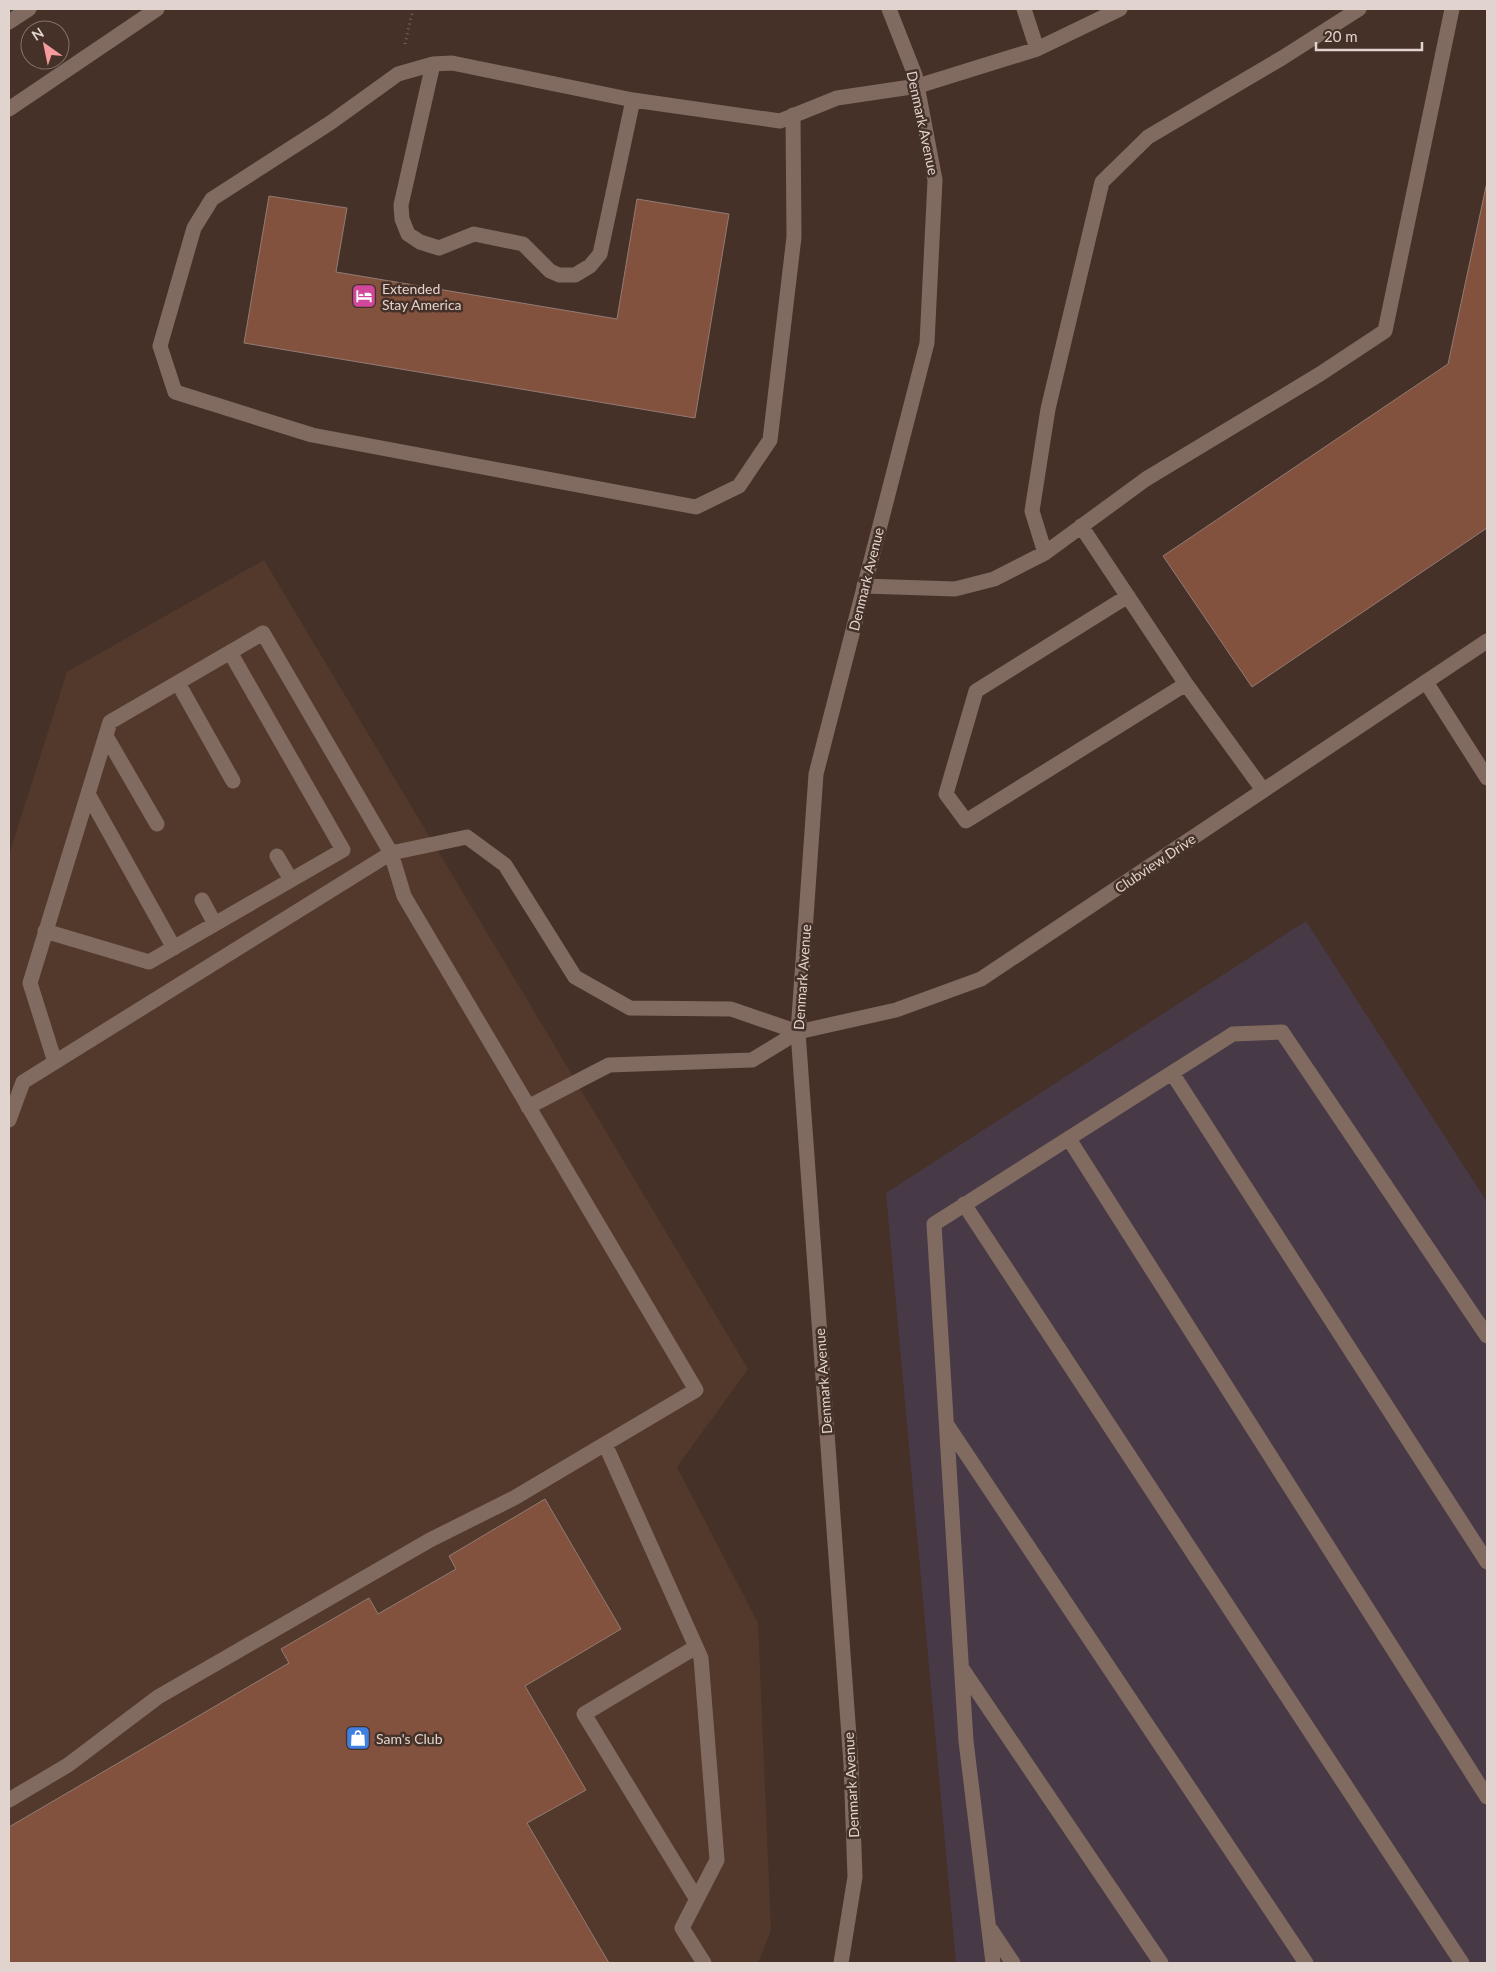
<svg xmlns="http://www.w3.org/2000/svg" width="1496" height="1972" font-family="Lato,sans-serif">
<rect width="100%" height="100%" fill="#453128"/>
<path fill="#52392c" d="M264,560L748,1369L677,1467L758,1623L771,1930L758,1963H9V855L67,672Z"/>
<path fill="#473946" d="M1306,921L1487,1202V1963H956L886,1193Z"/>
<path fill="#82523f" stroke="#937b73" d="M1487,182V528L1252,687L1163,556L1448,364Z
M269,196L347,208L336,272L617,319L637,199L729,214L695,418L244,343Z
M545,1499L621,1629L525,1686L586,1790L527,1823L609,1963H9V1827L289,1663L281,1649L369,1598L378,1614L456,1569L449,1556Z"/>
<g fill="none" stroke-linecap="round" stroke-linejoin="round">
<path stroke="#74635a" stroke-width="3" stroke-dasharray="1 4" stroke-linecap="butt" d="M405,44L413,9"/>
<path stroke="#816b60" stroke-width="15" d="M1024,9L1037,49
M433,64L401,205L402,219L408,234L420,242L439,248L474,234L523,244L550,271L559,275H575L590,266L600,254L633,100
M793,115L794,237L770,440L739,486L696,507L312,435L175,392L160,346L194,228L212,199L330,123L398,74L433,64L452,63L633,100L780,121L837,98L918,86L1037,49L1120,9
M1081,526L1186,684L1263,790
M1045,553L1032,511L1048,409L1102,182L1148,137L1282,58L1359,9
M864,586L955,589L994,579L1045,553L1146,479L1320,374L1385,331L1452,9
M1128,596L976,691L946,794L966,821L1186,684
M1426,682L1487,778
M178,683L233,781
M106,736L157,824
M88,794L174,948
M277,856L291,880
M202,900L215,924
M45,931L149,962L343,850L230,652
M1172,1073L1487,1562
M528,1107L609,1065L752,1060L798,1032
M9,1120L23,1082L391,853L467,837L505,865L575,977L630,1008L731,1009L798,1032
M1069,1139L1487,1797
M964,1204L1462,1963
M947,1425L1306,1963
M605,1444L701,1658L717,1860L682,1928L704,1963
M696,1647L584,1714L696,1898
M963,1670L1161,1963
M9,1800L68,1765L158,1697L430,1540L514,1498L696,1390L404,896L391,853L263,633L110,722L30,983L55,1062
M991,1930L1013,1963
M993,1963L966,1741L934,1224L1233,1034L1282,1032L1487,1336"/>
<path stroke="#816b60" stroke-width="15" d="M9,22L29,9
M9,109L157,9
M798,1032L896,1010L981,979L1487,641
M841,1963L855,1877L851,1764L798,1032L816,774L927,343L935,180L915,75L889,9"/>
</g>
<defs>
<symbol id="hotel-square" viewBox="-11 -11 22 22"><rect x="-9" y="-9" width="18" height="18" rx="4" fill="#d1479c" stroke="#453128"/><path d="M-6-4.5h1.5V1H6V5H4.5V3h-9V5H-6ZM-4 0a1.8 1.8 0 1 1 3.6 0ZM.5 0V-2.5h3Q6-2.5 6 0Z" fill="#fff"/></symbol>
<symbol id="shop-square" viewBox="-11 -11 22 22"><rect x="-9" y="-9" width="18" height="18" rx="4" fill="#3f7fe0" stroke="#453128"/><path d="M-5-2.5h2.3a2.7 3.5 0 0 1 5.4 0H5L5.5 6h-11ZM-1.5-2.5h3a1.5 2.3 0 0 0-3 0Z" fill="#fff"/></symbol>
</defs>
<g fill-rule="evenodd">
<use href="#hotel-square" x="350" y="282" width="28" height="28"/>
<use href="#shop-square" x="344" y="1724" width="28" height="28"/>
</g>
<g text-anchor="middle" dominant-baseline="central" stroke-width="5" stroke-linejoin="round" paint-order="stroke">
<g font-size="14" fill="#e1d4ce" stroke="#453128">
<text transform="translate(923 123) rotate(78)">Denmark Avenue</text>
<text transform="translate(866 579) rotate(-76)">Denmark Avenue</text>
<text transform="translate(1155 863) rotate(-34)">Clubview Drive</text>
<text transform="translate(802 977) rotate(-86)">Denmark Avenue</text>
<text transform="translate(823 1381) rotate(-94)">Denmark Avenue</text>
<text transform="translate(851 1785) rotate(-93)">Denmark Avenue</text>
</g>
<g font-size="14" fill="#e1d4ce" stroke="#453128" text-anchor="start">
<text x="382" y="288">Extended<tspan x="382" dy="16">Stay America</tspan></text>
<text x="376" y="1738">Sam's Club</text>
</g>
</g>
<rect width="1496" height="1972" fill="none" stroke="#e1d4ce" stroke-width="20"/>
<g transform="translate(45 45) rotate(327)"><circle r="24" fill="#453128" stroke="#83726a"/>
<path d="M0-4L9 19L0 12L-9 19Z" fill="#f59b9e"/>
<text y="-8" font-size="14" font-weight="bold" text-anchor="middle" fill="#e1d4ce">N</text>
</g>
<path d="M1316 42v8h106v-8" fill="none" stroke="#e1d4ce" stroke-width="2.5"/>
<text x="1324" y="42" font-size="15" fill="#e1d4ce" stroke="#453128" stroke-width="4" paint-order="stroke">20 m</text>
</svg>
